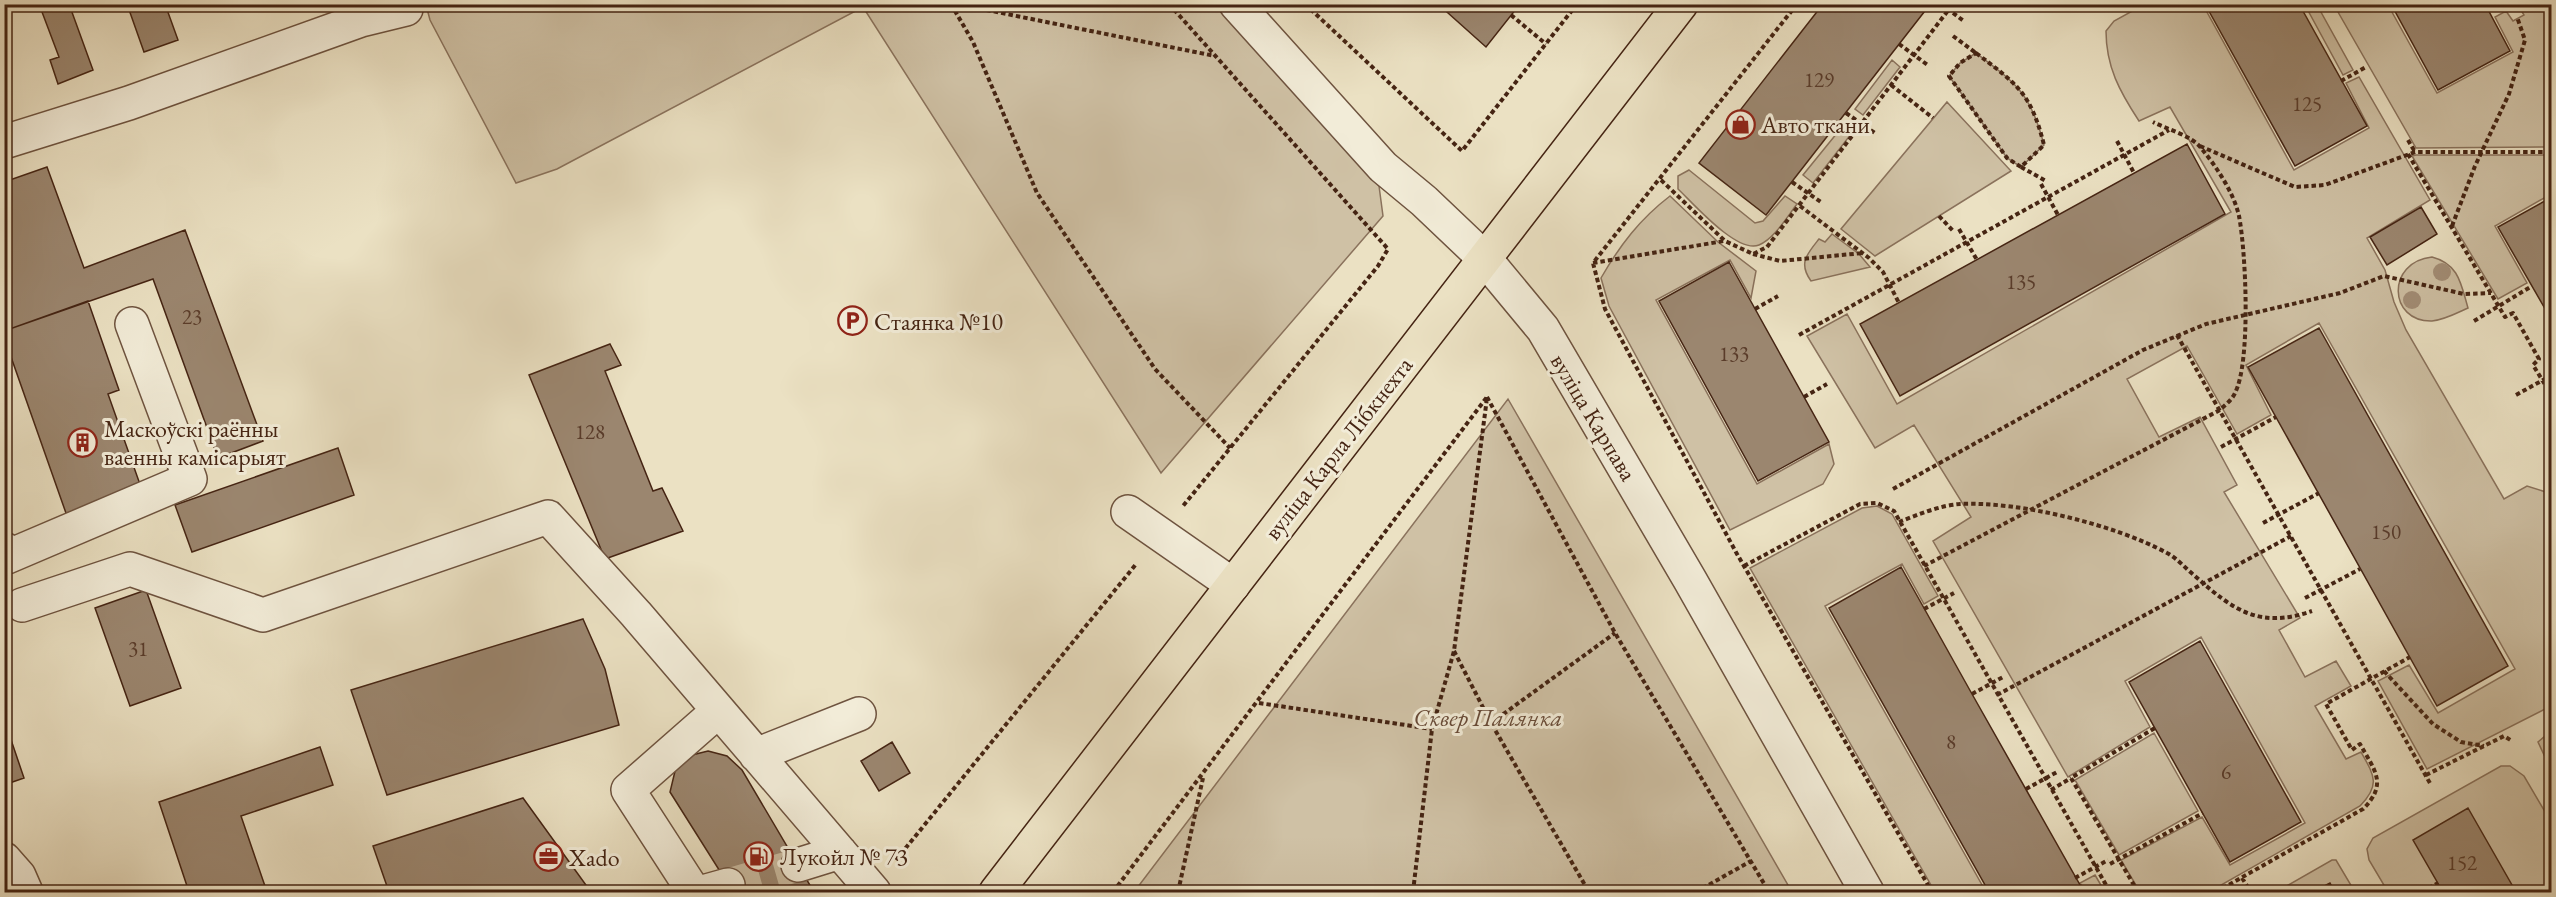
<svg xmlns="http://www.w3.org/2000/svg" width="2556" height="897" font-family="'EB Garamond',serif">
<rect width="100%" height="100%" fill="#ebe1c3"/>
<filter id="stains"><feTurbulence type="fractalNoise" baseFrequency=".00333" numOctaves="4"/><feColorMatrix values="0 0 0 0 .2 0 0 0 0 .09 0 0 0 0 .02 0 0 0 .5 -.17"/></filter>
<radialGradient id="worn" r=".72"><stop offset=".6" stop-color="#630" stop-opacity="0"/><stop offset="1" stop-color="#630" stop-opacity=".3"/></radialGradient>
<path fill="#cfc1a5" stroke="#8a725c" stroke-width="1.5" d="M2145,4L2203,5L2294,170L2369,128L2346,83L2359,77L2430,200L2367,238L2385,270L2394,302L2406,330L2504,499L2527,486L2549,493L2551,498V706L2427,769L2378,681L2409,665L2438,713L2515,669L2319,323L2246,365L2271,415L2237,434L2187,346L2127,379L2159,437L2200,417L2237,485L2224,492L2300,618L2279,630L2305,677L2336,661L2351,686L2315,706L2346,759L2361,752C2374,775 2381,785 2360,806L2209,892H2140L2121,860L2202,817L2230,865L2305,823L2201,637L2125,681L2150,727L2068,777L1933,541L1971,517L1914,425L1875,448L1807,336L1847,314L1897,404L2231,212L2170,107L2139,121C2120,92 2106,67 2106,31L2114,21Z
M426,5H1215L1379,186L1383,216L1161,473L863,7L557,169L516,183L430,20Z
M2305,5H2317L2353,70L2343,75Z
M2334,5H2388L2437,93L2513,52L2495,17L2506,11L2513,21L2524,15L2518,5H2551V147L2416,148Z
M1976,53C2017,84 2031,94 2044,145L2021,167L2007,158L1949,76L1960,63Z
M1892,60L1900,67L1863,115L1855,109Z
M1947,102L2011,171L1875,256L1841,229Z
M1846,122L1855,129L1813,183L1803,175Z
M2416,155H2551V194L2495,226L2527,283L2498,299L2412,156Z
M1689,170L1755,223L1763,221L1785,196L1797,204C1787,217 1774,239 1759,245C1737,254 1693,203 1678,189V176Z
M1670,196L1718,242L1756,271L1751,298L1730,260L1656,300L1757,484L1829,444L1834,464L1823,484L1730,530L1609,306L1601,278C1620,245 1640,219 1670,196Z
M1832,234L1859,254L1870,267L1811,281C1798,263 1807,254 1819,239L1825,242Z
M2432,257C2459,264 2461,284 2468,308C2457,313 2444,320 2432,321C2388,322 2386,262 2432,257Z
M1508,399L1792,892H1134Z
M1877,506L1892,514L1938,596L1924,604L1902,564L1825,606L1986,892H1935L1750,568L1862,508Z
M2551,731V770L2538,742Z
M2154,733L2198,811L2119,855L2075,780Z
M2501,766H2510L2524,776L2551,822V892H2388L2369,860L2367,849L2373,838Z
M2332,860H2336L2355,892H2276Z
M2095,875L2105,892H2086L2080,883Z"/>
<path fill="#9b866f" stroke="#452413" stroke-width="1.5" d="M39,4H69L93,70L58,84L50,60L59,57Z
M127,4H165L178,40L144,52Z
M1438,4H1520L1486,47Z
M1823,4H1925L1928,7L1766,215L1699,163Z
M2205,4H2299L2367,126L2295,166Z
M2391,4H2485L2510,51L2438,90Z
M2187,144L2225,214L1900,396L1860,324Z
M47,167L84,268L185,230L263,441L218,458L153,279L4,331V182Z
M2552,197V321L2498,227Z
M2421,207L2437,234L2387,265L2370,237Z
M1729,262L1829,442L1758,481L1659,301Z
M88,301L119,390L108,394L142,490L67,516L4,337V331Z
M2319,328L2508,666L2437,706L2248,367Z
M610,344L621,365L605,371L653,491L662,488L683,531L605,559L529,375Z
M338,448L354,495L192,552L175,505Z
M1901,567L1972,694L2084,892H1989L1829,608Z
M146,590L181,688L130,706L95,608Z
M583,619L605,669L619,725L387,795L351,690Z
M2200,641L2301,822L2230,862L2129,682Z
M6,725L24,778L4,785V726Z
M892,742L910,773L879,791L861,761Z
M320,747L333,785L241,816L267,892H189L159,802Z
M708,751L727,756L742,770L814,892H733L670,792L676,767L688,756Z
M523,798L591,892H389L373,846Z
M2468,808L2516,892H2443L2413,840Z
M2330,883L2335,892H2313Z"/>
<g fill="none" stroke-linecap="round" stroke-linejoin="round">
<path stroke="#cabba0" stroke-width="33" stroke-dasharray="33 16" stroke-linecap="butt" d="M728,885L798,865"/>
<defs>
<path id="minor" d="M1236,4L1383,167L1424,201L1485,259L1543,329L1690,580L1867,892
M4,142L129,103L361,20L406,9
M1128,512L1233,585
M4,549L7,557L190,479L132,324
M22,605L130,569L263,615L548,517L636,614L874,892
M756,755L859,714
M4,859L19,876L26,892
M798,865L840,852
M694,892L628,790L718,711
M703,892L728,885"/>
<path id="major" d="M996,892L1681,4"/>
</defs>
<use href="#minor" stroke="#6e533f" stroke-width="36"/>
<use href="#major" stroke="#452413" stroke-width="36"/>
<path stroke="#452413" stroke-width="4" stroke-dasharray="4.5 3" stroke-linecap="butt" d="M951,4L973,42L1037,193L1155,369L1230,448
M957,4L1215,56
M1169,4L1388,249L1378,266L1183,506
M1305,4L1462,151L1577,4
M1797,4L1593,263L1605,309L1737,554L1932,892
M1941,4L1965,22
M442,6L453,4
M2487,8L2494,4
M1511,15L1546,44
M1953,36L1976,53
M1899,44L1929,66
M1976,53C2017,84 2031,93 2044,145L2021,167L2007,158L1949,76L1960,63Z
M2341,81L2366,67
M1891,85L1933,118
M1846,113L1875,133
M2408,140L2415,152
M2117,141L2134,173
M2200,146L2295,187L2325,185L2415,152H2552
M2408,154L2505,317L2513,313L2539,359L2533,365L2552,396
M2021,167L2046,181
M1661,180L1725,241L1753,254L1767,247L1953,4
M1792,182L1821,202
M2041,184L2058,215
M1800,206L1869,258L1883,272L1899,303
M1939,216L1954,232
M2452,226L2475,166L2509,94L2525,40L2517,17
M1959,229L1977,260
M1753,254L1780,261L1863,253
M1593,263L1724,241
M1755,309L1778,296
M2474,321L2532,286
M1799,335L2169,130
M2177,335L2431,785
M2516,395L2552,375
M1487,397L1615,633L1769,892
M1804,397L1827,384
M2221,447L2276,417
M1893,489L2143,350L2206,324L2340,293L2384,276L2464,294L2491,293
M1899,522C1917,515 1941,505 1960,504C2019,501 2116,525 2167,553C2177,558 2186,569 2195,576C2234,611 2260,629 2312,611
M2263,523L2319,493
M1744,566L1860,504L1877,503L1894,511L2110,892
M1924,566L2220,410C2225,405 2232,400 2235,393C2251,362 2246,252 2239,216C2234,193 2216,166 2201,148C2192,136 2167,129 2153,122
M2305,598L2360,569
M1924,609L1954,593
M1454,651L1491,723L1589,892
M2384,671L2433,724L2461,742L2484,746
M1972,694L2003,677
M1997,695L2291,536
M1259,703L1432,729
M1491,723L1615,633
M2426,775L2504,736L2512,741
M2026,789L2057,772
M2051,790L2071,778
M896,860L1137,563
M2110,864L2203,813
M2075,878L2108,860
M2242,878L2251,892
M1113,892L1487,397
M1178,892L1203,778
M1413,892L1432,729L1454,651L1487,398
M1696,892L1751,861
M2138,892L2071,778L2155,728
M2216,892L2363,809C2388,784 2375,771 2360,744L2352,750L2326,704L2410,657
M2422,892L2438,883"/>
<use href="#minor" stroke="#f2ecd8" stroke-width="33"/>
<use href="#major" stroke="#ebe1c3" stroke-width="33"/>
</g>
<g fill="#a38e77">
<circle cx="2442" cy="272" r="9"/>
<circle cx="2412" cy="300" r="9"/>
</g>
<defs>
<symbol id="shop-ring" viewBox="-11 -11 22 22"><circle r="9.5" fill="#f2ecd8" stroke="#8f2418" stroke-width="1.5"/><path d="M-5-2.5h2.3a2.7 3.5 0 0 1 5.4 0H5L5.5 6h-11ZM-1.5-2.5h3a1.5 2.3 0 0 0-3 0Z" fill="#8f2418"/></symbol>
<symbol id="parking-ring" viewBox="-11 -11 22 22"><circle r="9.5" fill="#f2ecd8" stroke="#8f2418" stroke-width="1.5"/><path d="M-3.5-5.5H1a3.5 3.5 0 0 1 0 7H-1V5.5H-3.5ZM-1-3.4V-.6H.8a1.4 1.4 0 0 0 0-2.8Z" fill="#8f2418"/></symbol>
<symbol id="building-ring" viewBox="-11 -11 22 22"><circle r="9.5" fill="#f2ecd8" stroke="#8f2418" stroke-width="1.5"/><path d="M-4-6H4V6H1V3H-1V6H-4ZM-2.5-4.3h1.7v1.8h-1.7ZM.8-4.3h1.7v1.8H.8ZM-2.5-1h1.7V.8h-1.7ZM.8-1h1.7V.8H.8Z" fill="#8f2418"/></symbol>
<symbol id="fuel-ring" viewBox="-11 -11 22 22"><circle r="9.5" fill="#f2ecd8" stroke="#8f2418" stroke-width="1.5"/><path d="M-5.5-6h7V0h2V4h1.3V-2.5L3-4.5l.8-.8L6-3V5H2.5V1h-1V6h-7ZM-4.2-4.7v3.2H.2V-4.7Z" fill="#8f2418"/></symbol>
<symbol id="office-ring" viewBox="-11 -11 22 22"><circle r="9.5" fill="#f2ecd8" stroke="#8f2418" stroke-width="1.5"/><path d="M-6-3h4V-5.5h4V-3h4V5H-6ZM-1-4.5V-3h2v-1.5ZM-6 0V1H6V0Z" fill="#8f2418"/></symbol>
</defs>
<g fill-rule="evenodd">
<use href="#shop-ring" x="1724" y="108" width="33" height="33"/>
<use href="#parking-ring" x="836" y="304" width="33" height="33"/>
<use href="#building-ring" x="66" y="426" width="33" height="33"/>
<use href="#fuel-ring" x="742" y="840" width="33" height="33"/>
<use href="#office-ring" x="532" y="840" width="33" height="33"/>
</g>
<g text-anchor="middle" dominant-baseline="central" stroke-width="6" stroke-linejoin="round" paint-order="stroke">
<g font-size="21" fill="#5a3c2a">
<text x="1819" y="79">129</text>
<text x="2307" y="103">125</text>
<text x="2021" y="281">135</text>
<text x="192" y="316">23</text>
<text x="1734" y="353">133</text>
<text x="590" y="431">128</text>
<text x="2386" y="531">150</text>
<text x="138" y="648">31</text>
<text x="1951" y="741">8</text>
<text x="2226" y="771">6</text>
<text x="2462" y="862">152</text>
</g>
<g font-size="24" fill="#452413" stroke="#f2ecd8" text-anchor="start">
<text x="1761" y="124">Авто ткани</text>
<text x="874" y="321">Стаянка №10</text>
<text x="104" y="428">Маскоўскі раённы<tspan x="104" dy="28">ваенны камісарыят</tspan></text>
<text x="780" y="856">Лукойл № 73</text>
<text x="569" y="857">Xado</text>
</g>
<g font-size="24" fill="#452413" stroke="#f2ecd8">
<text transform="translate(1594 417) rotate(59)">вуліца Карпава</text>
<text transform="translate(1338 448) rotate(-52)">вуліца Карла Лібкнехта</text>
</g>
<g font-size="24" font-style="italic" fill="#684b38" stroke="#f2ecd8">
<text x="1488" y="717">Сквер Палянка</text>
</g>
</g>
<rect width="2556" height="897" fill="none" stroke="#ebe1c3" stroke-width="24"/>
<rect x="6" y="6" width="2544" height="885" fill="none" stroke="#452413" stroke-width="3"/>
<rect x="12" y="12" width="2532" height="873" fill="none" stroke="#452413" stroke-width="1.5"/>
<rect width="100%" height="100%" filter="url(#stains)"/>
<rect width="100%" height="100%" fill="url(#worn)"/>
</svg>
